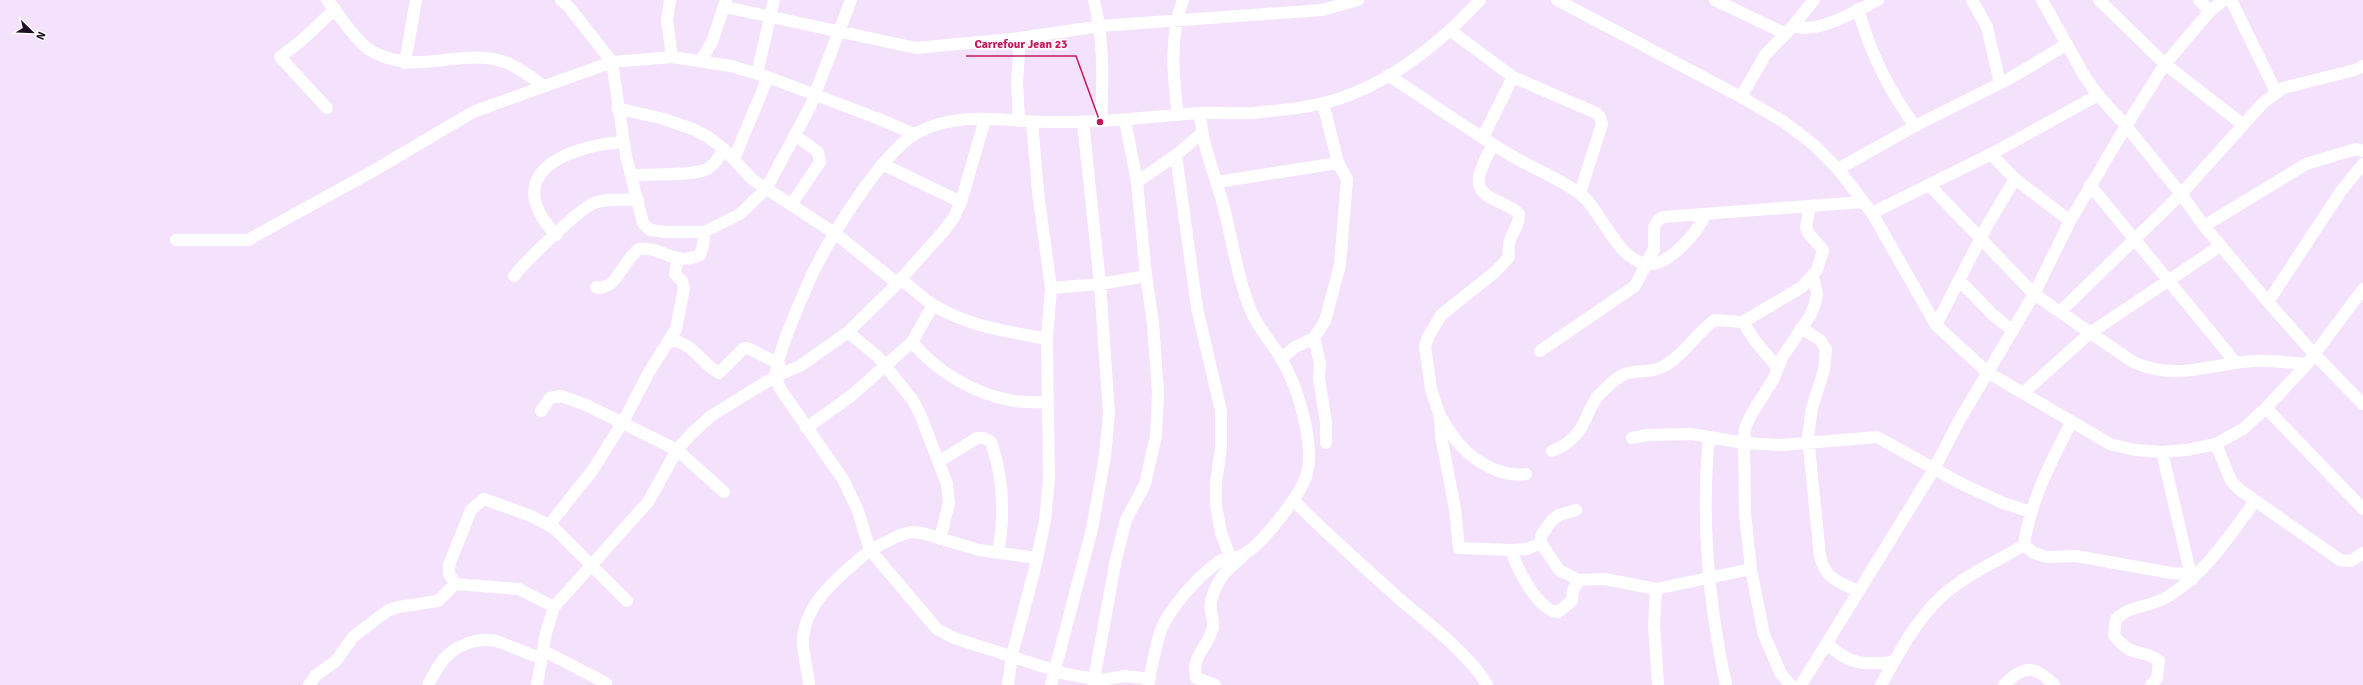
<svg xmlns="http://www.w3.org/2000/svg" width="2363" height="685" font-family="Signika,sans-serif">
<rect width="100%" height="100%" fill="#f4e1fc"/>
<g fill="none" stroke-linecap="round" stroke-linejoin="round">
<path stroke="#fff" stroke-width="12" d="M327,0C340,15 351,35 366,47C371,52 378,54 385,57C426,72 465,48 505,62C516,66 534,79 544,86
M561,0L569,7L612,62L626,156L643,223L650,230L666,232H704L740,214L766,189L810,107L851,0
M670,0L667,20L672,57
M1094,0C1104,41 1103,80 1101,121
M1557,0L1741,97L1784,122L1814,145L1838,169L1872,213L1936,325L1987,372L2110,444L2135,450L2162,452L2187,450L2216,444L2243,429L2266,408L2307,364L2363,289
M1715,0L1786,34
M1972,0L1987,27L2000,83
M2042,0L2085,77L2098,95L2126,126L2181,194L2204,226L2268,302L2315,355L2363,404
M2099,0L2165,64L2242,124
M2199,0L2210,11
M2231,0L2276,92
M725,7L916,48L1020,38L1100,26L1322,10L1358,0
M1858,9C1870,52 1889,91 1915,126
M1793,26C1817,35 1856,11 1878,0
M1451,31L1513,77L1596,113L1600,117L1602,124L1580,193
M701,60L712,42L726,0
M405,63L416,0
M757,74L774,0
M1388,75C1428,101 1467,129 1507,153C1530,167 1557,177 1579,193C1601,208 1615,258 1646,264C1668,268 1698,231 1706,214
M1741,97L1765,55L1793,26L1814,0
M327,108L280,57L301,41L335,9
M617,108L664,119L695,130L708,137L724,149L753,180L836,234L897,283
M1178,115C1173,76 1169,37 1183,0
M1019,121L1017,82L1020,38
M1201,134L1176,155L1197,308L1221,411V447L1216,483V505L1221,533L1231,559
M1483,137L1513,77
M1494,145C1487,153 1484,162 1480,173C1472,201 1506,199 1519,214C1519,232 1506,233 1509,257L1495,272L1441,315L1428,337L1425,346L1431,389L1440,416L1441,436L1455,509L1459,548L1511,550
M1991,154L2015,179L2070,221
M734,159L768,77
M882,164L961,202
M1838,169L1915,126L2009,79L2067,44
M631,176C649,173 696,177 709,168C716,163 720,156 724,149
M1137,182L1176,155
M1217,182L1338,163
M1929,185L2034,294L2133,362C2178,382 2210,363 2255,361C2272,360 2290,363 2307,364
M2090,185L2236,363
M791,205L820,162L818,152L796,136
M1872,213L1991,154L2098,95
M2204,226L2306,164L2356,149L2363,151
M556,235C498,173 568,146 623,142
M176,240H248L373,171L473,112L612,62L672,57L731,66L768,77L879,119L914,134
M514,276C526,261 578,210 594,203C606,198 625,200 638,200
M900,279C912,287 923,299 935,306C970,327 1007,331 1047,339
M1959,280L1993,315L2013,331
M596,287L599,288C619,286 623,260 639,249C663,246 674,267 700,255L703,246L704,232
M1051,288L1100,284L1146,276
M2268,302L2341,191L2363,164
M2061,311L2181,194L2263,103L2283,88L2355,70L2363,66
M1743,322L1755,341L1778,368
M1936,325L1988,224L2015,179
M1801,328L1820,340L1826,349L1824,370L1812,408L1808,437L1820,556C1825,579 1838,581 1857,591
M848,332L878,357L912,399L920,414L947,484L949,503L940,539
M1314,338L1320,363L1319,378L1326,423V443
M670,339C695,345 699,361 719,373L744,348H748L779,364
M912,342C937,372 974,394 1014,401C1025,403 1036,401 1047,403
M1540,351L1635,286L1654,249V227L1658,220L1663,217L1863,202
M1281,359L1295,347L1314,338L1325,321L1340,265L1347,179L1338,163L1323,103
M2023,393L2090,333L2220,246
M2266,408L2363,509
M541,411L550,398L561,396L586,405L677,450L724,492
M1440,416C1447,427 1453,438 1462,447C1477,463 1504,478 1526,474
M806,428L851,396L912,342L933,305
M1709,437C1701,518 1709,605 1726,685
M1632,438L1647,435L1691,434L1744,443L1782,445L1877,437L1960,483L2003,503L2031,512
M2216,444L2231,481L2240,490L2340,560L2351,561L2363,553
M1552,451C1564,447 1578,436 1583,424C1589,414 1591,403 1599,395C1606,388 1618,375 1628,373C1641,370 1654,373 1666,365C1685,354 1698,331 1715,320L1743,322L1802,287L1817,270L1823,250L1809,234L1806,227L1810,206
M2162,452L2192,580
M940,461L977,438H984L991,442C1004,479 1005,515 998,553
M1294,501C1329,536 1366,569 1403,602C1429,624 1471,656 1487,685
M1576,510L1559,515L1552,520L1541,536V543L1559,570L1579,580L1605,579L1656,589L1751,569
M549,525L592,471L623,422L649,372L676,329L684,288L682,281L675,274L677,260
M1541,543L1527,549L1511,550C1516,567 1538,611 1558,612L1572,601L1573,590L1579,580
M2024,545L2034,553L2047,557L2076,556L2171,573L2190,574
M2024,545C2030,502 2051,461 2071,423
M1037,558L979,550L922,533L911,532L898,536L870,550L937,629L954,638L1066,674L1101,680L1125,676L1150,679
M455,584L449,574V565L471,510L484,499L531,516L554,528L627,601
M1656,589L1654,625L1658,685
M1827,643C1848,665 1865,665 1893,662
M544,651L606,683
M309,685L316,675L336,661L353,637L387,611L398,607L438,601L455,584L519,589L554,607
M428,685C439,663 449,647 475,641C482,640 489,639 496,641C512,646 526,654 542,658
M537,685L546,633L554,607L648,502L677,450L690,435L711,416L776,376L800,366L848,332L892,289L942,233L953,219L961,202L985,119
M809,685C808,672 804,658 803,645C801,604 842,574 870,550L858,511L844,481L781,390C779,386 777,381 776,377C774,359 802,298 810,279C828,240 880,155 915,134C956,110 1004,121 1048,122C1099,123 1148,117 1198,113C1216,112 1234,114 1252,113C1274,111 1298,109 1319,104C1381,91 1439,45 1480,0
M1008,685L1012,655L1034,572L1045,521L1049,479L1047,339L1051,288L1038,192L1032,122
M1051,685L1092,529L1105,456L1109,414L1100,284L1083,122
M1093,685L1116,559L1126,520L1145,484L1156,436L1158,393L1153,323L1146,276L1137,182L1125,120
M1148,685C1152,668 1155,647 1161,630C1170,607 1198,577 1218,562C1225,557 1238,559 1246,553C1263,543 1303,492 1307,473C1315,442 1297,385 1281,358C1272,343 1258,328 1251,311C1238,279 1233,245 1225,212C1217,179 1202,147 1200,113
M1215,685L1196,678C1191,654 1208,649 1213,627C1214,619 1209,610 1211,602C1216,580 1225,571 1242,557
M1791,685L1781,674L1764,635L1751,569L1745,514L1744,443L1745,428L1752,413L1773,380L1783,356L1810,316L1815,304L1817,294L1813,277
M1801,685L1934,469L1959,421L2034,294L2070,221L2126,126L2165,64L2210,11L2224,0
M1881,685C1898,655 1913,625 1937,601C1957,579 1998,561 2024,545
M2004,685C2023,665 2036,665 2054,685
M2151,685L2157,678L2159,661C2143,648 2131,659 2114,635L2116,619C2130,605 2151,607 2167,597C2206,573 2228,538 2255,501"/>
</g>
<path fill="none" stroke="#c2185b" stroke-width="1.5" d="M1100 122L1076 56H966"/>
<circle fill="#c2185b" stroke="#fff" stroke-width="1.5" cx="1100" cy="122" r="4"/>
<g font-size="12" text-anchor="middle" font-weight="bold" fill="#c2185b" stroke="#fff" stroke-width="3.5" stroke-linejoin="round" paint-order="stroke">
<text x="1021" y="48">Carrefour Jean 23</text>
</g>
<g transform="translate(32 32) rotate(113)" stroke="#ffffff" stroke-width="3" paint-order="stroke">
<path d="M0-3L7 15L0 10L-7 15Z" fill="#1d1222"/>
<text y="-6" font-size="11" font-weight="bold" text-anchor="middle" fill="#1d1222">N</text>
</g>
</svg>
